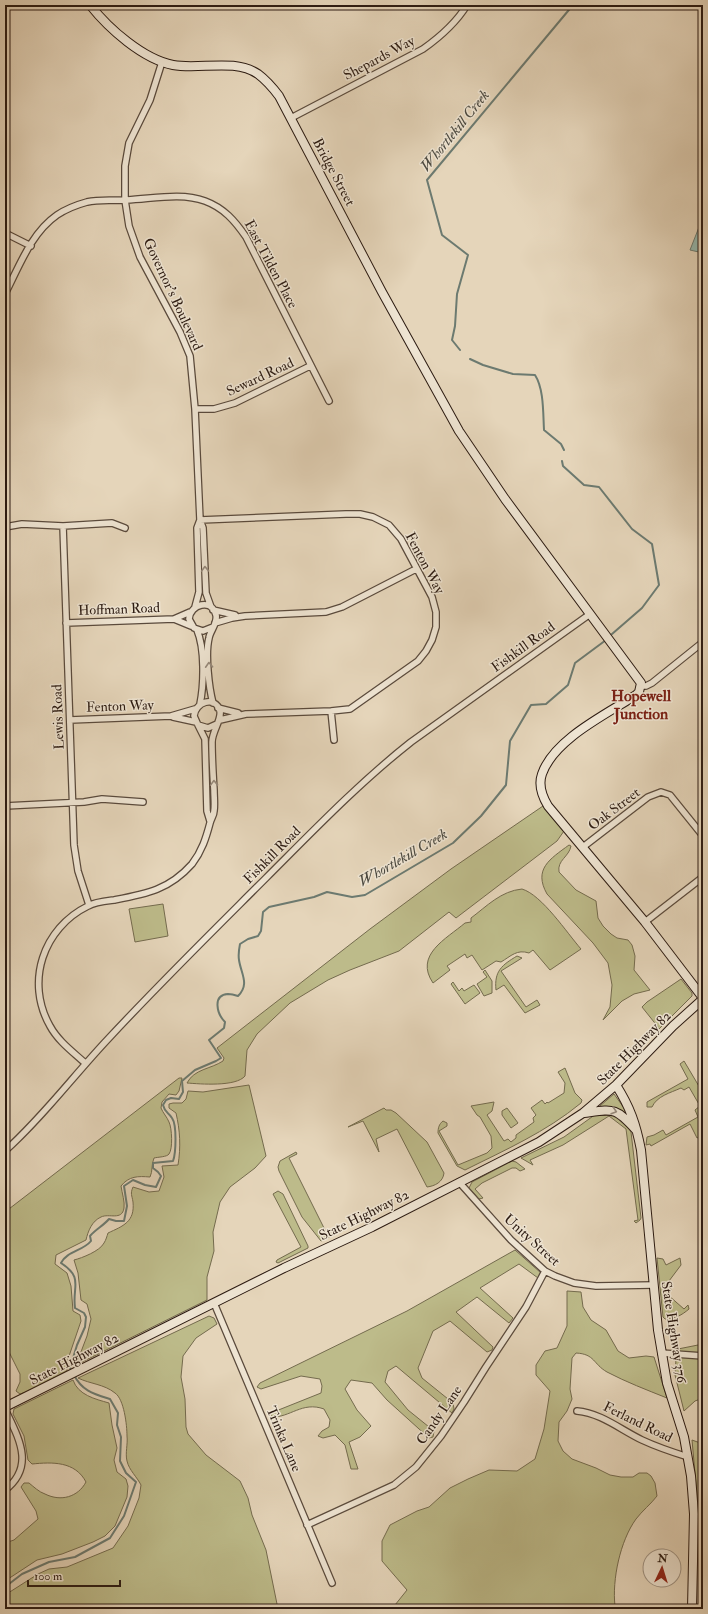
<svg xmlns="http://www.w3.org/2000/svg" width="708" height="1614" font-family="'IM FELL Double Pica',serif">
<rect width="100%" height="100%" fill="#e5d5ba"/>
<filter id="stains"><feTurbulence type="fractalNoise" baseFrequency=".005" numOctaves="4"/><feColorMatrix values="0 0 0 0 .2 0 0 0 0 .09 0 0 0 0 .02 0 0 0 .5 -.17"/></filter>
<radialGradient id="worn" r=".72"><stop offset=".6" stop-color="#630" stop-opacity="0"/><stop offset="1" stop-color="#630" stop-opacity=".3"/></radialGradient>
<path fill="#bdbb8a" stroke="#746b4e" d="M543,806L562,827L564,831L557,841L456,918L449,912L399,951L350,970L328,980L290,1003L257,1034L247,1050L245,1076C236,1087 200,1084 187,1083C194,1069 211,1069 223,1061L224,1058L217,1048L370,929L451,869Z
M569,845L571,846C569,857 557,860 559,872L576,890L596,901L598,918L603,926L611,934L617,938L628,940L632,945L635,956L634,970L650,990L634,994L622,1001L603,1020L610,1007L612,985L608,963L593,943L547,894C533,869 550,859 569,845Z
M522,889C542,895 567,933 581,949L550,970L533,950L529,953C517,949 511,956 501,962L496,961L482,970L472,955L467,958L465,954L447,966L450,970L433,983C414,955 446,939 465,923L471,922V918C487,906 501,891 522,889Z
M163,904L168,936L135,942L129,909Z
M517,956L522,958L501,971L526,1007L537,1000L540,1005L525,1013L504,985L496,990C494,971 502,965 517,956Z
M485,970L492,981V993L484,996L477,984L487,977L483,972Z
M681,979L692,993V996L655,1033L658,1027L642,1007L647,1002Z
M453,982L459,991L462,988L464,991L474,985L480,993L465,1004L451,984Z
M684,1061L703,1093V1135L697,1138L690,1124L651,1146L650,1144L646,1145L647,1137L654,1135L663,1130L666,1135L698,1117L695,1110L700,1106L689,1087L684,1090L681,1088C670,1093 657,1096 652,1107H647V1102L688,1079L680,1064Z
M565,1068L575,1093L582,1100L581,1103C546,1132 505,1150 465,1170L457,1166L438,1133C438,1128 439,1124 443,1121L447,1123V1126L439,1131L458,1165L487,1153L492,1148L491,1136L480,1117L477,1115L471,1106L494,1102L492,1111L487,1115L504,1141L508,1139L511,1142L516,1138V1135L534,1122L533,1118L536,1115L531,1108L542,1100L545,1104L547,1102L548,1103L564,1093L565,1083L558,1072Z
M179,1078H182L179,1091L176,1095L169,1094L162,1102L161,1108C163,1113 167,1117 169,1122C172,1128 173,1149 169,1154C167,1157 158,1157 154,1158C151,1165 153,1171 150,1177C138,1176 129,1176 121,1186C122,1193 125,1202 124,1208C122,1221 109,1213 101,1217C92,1221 88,1231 86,1240L56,1255L55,1264L67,1273L71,1286L73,1311L80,1315L81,1321L67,1362V1371L29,1391L20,1394L16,1391L20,1382V1374L5,1344V1212Z
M249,1085L266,1156L255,1168L230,1187L220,1202L213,1232L214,1251L207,1277V1300L76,1365L87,1336L91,1319L87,1304L81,1300L78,1273L74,1260C82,1258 100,1251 104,1243C106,1240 107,1236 108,1233C123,1226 135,1222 133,1202C132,1195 130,1194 133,1187L149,1192L159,1191L164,1177L162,1166L178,1165C181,1147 180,1130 176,1113L169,1108V1104L173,1103H182L186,1099L188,1091L203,1092Z
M614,1094L624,1108L627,1116L600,1106Z
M384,1108L386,1110H391L396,1113L427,1142L444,1173C443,1182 435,1186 427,1187L397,1129L376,1139L379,1152L363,1121L348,1127Z
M507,1108L518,1123L511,1128L502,1115V1111Z
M611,1112L627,1125L631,1132L641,1218L640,1220L636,1223L634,1221L638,1220L626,1129L609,1116L563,1145L530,1160L533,1165L521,1158L564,1137L596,1114Z
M296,1152L297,1154L289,1158L327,1234L343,1226L342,1224L344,1225L345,1229L321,1241L302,1217L279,1171L278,1167L280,1161Z
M512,1161L516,1162L525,1169L520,1171L516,1168H512L482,1183L475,1189L483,1198L479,1199L469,1188L472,1182Z
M278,1191L283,1194L308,1246V1248L278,1263L276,1262L277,1260L301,1247L273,1194Z
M515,1250L541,1273L538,1278L519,1264L480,1288L513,1318L509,1323L477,1297L456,1312L493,1347L492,1350L487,1352L450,1321L433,1331L418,1368L422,1378L453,1403L454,1409L452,1413L396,1366L388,1371L385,1382L408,1410L434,1431L433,1437L429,1438L387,1400L372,1383L351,1380L345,1389L357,1410L371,1426L360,1437L349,1442L358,1469H351L345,1445L335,1435L323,1438L318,1436L322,1431L329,1427L330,1420L324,1409C302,1401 290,1418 271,1417V1413L321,1393L322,1386L320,1379L301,1376L261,1389L257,1387L260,1383L407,1311Z
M657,1258L663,1259L666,1265L680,1258L681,1265L669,1281L671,1290L668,1295L684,1309L688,1305L689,1309C682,1315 675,1319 665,1319L663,1317Z
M567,1291L581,1292L583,1307L591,1320L606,1330L618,1351L629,1358L646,1356L654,1357L667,1398C647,1390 626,1382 607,1372C593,1364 595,1354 576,1353L572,1358L570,1389L572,1399L567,1411L559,1422L558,1441L563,1451L572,1459L596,1468L610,1475L621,1477H633L639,1473H647L651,1476L655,1483L657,1496C651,1504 642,1511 636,1519C620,1541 612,1580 615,1606L620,1609H385L395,1605L407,1590L382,1561V1541L390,1525L417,1511L429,1507L450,1488L468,1479L489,1470L517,1471L535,1459L544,1429L550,1391L536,1375V1365L545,1351L557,1348L567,1326Z
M209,1316L214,1318L217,1324L196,1338L183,1356L181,1377L185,1399L186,1427L188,1434L206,1455L240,1481L248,1498L252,1515L266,1550L277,1604L279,1609H5V1595L38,1574L49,1569L67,1567L113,1548L128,1526L139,1498L141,1485C137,1477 129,1470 127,1461C125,1453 128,1444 127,1436C127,1425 124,1399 115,1393C104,1384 90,1384 78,1378Z
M698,1345H703V1398L695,1401L684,1411L675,1375L676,1359L673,1350Z
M73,1380C78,1395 95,1399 109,1403L112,1425L117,1448L114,1460L117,1472L126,1479L128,1486L127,1497L115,1526L105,1536L93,1542L62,1554L37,1560L5,1581V1543L14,1540L38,1519L36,1511L21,1487L24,1483H29C34,1487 39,1492 45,1494C61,1502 78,1497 86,1482C75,1461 52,1462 32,1464L28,1460L24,1436L13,1414L14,1409Z
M692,1440L703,1444V1609H700L702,1550Z"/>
<path fill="#96b9af" stroke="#6c7a70" d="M703,217V253L690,250Z"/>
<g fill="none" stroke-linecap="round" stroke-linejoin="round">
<path stroke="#6c7a70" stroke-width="2" d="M460,350L452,340L455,326L457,294L468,255L442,235L427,180L573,5
M470,359L483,365L513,374L535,375C544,389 543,413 544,430L561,444L564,450
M562,461L563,466L584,485L599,487L632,529L652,544L659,585L642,608L612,634
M72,1371L70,1368L77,1345L85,1327L86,1317L84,1313L75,1308C72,1286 84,1278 61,1263C67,1251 83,1251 91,1241L90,1236C96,1229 103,1226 109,1219L116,1221H124L127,1206L124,1186L133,1180L145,1185L156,1187L161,1176L158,1172L153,1168V1163L173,1161C176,1153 177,1125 172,1118C168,1112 165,1113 163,1105L166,1100L171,1098L179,1099L183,1092L182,1081L195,1070L216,1061L221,1058L209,1040L224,1028L225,1022C217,1014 212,995 228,994C232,994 235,995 238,996C250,984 241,974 239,960C238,954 239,949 240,944L248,939L258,936L261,931L263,912L269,907L314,897L327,892L352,897L365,895L453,843L481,816L506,785L510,741L531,705L546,704L568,685L575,663L606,640
M5,1587L22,1574L49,1562L75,1557L110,1538L124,1516L136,1482L126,1473L120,1461L121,1437L117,1425L118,1413L110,1399C94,1394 82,1391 74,1375"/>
<defs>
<path id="street" d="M162,62L150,100L129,143L125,166V200L129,226L140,257L180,332L190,356L195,409L200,520L203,528L206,593L211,607
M291,118L423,49C440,37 456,23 467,5
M5,233L31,246
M5,294C19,267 31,233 57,215C66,209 76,205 87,202C100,199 113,201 127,200C152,199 181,192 205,201C224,208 235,221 246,237L329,401
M195,409H214L235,403L310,366
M200,520L346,514H360L373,517L389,525L401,539L432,597L436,612V627L432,640L426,651L418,661L350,709L331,711L246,714L220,720
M63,526L74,845L78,871L89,905
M5,527L22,524L63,526L112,523L125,528
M195,607L199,592L197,528L200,520
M213,610L235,615
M174,619L191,626
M66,623L174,619L190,612
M215,623L232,618L245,616L326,612L342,607L416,569
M213,627L203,631L194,628L189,619C190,604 212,598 216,615C218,623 210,631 209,638C205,654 209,688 213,703
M197,630C205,649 204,684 200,704
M640,686H646L652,683L703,642
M218,708L238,713
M331,711L334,740
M173,717L196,722
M70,720L171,716L195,709
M198,725L205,739L207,811L210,821
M5,806L84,802L102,799L143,802
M583,847L648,797L661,792L670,795L703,836
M645,922L703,877
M85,1063C73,1052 58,1041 50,1026C25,982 43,928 88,906C95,902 106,901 114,900C146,894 169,890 192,864C202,851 206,838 210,823C211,819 214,815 214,811C215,805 214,797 214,790C213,774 212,758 212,742C212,732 222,719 220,711C215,695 195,702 194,716L198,725L208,728L217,724
M5,1151C43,1117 74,1075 109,1038C160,983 213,931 266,878C313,831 359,783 411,742L590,614
M459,1182L511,1240L545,1271L555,1276L574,1283L596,1286L653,1285
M214,1303L332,1583
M661,1353L703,1356
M5,1409C18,1437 36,1466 5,1490
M577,1411C601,1413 621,1430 642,1440C657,1447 672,1452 688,1457
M307,1525L394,1485L416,1467L441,1436L464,1402L486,1367L526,1307L545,1271"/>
<path id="secondary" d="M90,5C109,29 143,59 173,65C200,70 234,58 258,74C266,80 273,88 279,96L382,292L459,431L505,499L641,683L639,692L636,695C607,714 554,739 542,774C538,785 542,796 548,806L645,922L703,998
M616,1085C630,1107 636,1124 641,1150L658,1330L667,1383L684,1437L691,1476L694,1514L692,1609
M584,1113C614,1109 615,1107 636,1130
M5,1407L284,1268L372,1227L539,1142L583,1113L616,1085L673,1026L703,999"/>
</defs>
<use href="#street" stroke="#5a4a3c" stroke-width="8"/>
<use href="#secondary" stroke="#2c1b12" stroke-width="10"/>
<use href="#street" stroke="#eee4d2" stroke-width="5.5"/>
<use href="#secondary" stroke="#eee4d2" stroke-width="8"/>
</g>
<defs><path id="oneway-chevron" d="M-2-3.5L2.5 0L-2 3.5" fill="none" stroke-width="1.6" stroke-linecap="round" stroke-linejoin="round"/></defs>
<g stroke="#978a7c">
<use href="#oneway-chevron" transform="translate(205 569) rotate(-92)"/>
<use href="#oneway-chevron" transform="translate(209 665) rotate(-93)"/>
<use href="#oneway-chevron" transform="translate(214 783) rotate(-92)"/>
<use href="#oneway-chevron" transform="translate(614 1111) rotate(16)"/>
</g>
<g text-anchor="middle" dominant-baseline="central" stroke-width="3" stroke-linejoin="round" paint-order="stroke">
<g font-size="14" fill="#2c1b12" stroke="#eee4d2">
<text transform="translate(379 58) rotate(-28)">Shepards Way</text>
<text transform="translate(334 172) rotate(62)">Bridge Street</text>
<text transform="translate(271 264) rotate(62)">East Tilden Place</text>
<text transform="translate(173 294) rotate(65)">Governor's Boulevard</text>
<text transform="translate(260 377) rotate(-25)">Seward Road</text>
<text transform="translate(425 563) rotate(62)">Fenton Way</text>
<text transform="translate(119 609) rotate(-2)">Hoffman Road</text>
<text transform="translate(523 647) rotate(-36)">Fishkill Road</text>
<text transform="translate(120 706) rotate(-2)">Fenton Way</text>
<text transform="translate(58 717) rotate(-92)">Lewis Road</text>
<text transform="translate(614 809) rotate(-37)">Oak Street</text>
<text transform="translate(272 855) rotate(-45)">Fishkill Road</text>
<text transform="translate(634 1048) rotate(-45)">State Highway 82</text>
<text transform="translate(364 1215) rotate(-26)">State Highway 82</text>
<text transform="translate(532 1240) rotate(42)">Unity Street</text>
<text transform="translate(674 1332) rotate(81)">State Highway 376</text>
<text transform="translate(74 1359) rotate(-27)">State Highway 82</text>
<text transform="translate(439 1415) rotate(-55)">Candy Lane</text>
<text transform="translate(638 1422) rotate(26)">Ferland Road</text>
<text transform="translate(284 1439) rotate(67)">Trinka Lane</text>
</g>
<g font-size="15" font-style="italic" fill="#4c4a41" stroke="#eee4d2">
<text transform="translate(455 131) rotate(-51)">Whortlekill Creek</text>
<text transform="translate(403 858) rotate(-30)">Whortlekill Creek</text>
</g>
<g font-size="16" font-weight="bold" fill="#7a1f14" stroke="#eee4d2">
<text x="641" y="696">Hopewell<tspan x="641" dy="18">Junction</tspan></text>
</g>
</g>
<rect width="708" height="1614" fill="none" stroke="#e5d5ba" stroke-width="20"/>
<rect x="6" y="6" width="696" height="1602" fill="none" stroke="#2c1b12" stroke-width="2"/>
<rect x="10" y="10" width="688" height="1594" fill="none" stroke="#2c1b12"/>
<g transform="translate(662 1568) rotate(4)"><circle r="19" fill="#eee4d2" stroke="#a09485"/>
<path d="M0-3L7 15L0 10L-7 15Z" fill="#8f2418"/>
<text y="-6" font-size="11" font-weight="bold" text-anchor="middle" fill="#2c1b12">N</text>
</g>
<path d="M28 1580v6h92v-6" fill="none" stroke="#2c1b12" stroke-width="2"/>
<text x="34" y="1580" font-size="12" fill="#2c1b12" stroke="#eee4d2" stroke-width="3" paint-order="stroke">100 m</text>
<rect width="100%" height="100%" filter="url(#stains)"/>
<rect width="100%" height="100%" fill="url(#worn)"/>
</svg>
